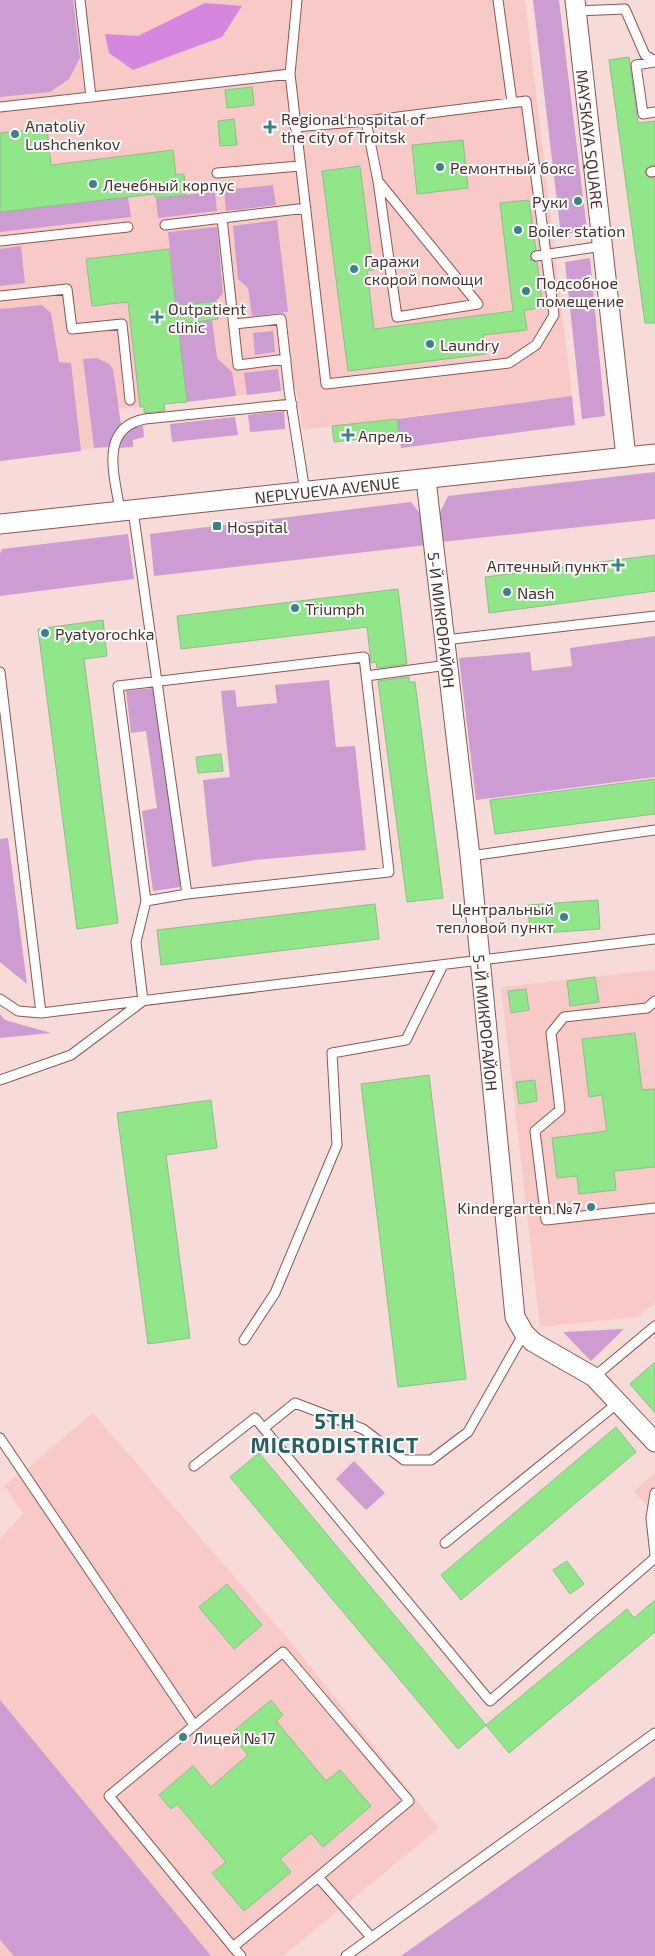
<svg xmlns="http://www.w3.org/2000/svg" width="655" height="1956" font-family="'Exo 2',sans-serif">
<rect width="100%" height="100%" fill="#f7dbd9"/>
<path fill="#f8cac7" d="M0,0H525L572,396L303,430L296,389L91,412L94,448L0,461Z
M655,970V1303L637,1317L540,1327L501,987Z
M93,1413L294,1646L439,1828L283,1956H0V1538L23,1514L4,1485L24,1471Z
M655,1473V1516L634,1491Z"/>
<path fill="#cc9cd2" d="M0,0H73L80,58L69,79L50,92L0,97Z
M533,0H559L587,230L561,235Z
M273,185L276,205L226,211L224,190Z
M215,191L217,211L158,218L156,199Z
M128,197L131,217L0,232V212Z
M277,220L288,312L252,316L248,288L238,279L233,226Z
M217,227L223,293L216,301L176,306L168,232Z
M21,246L25,283L0,286V249Z
M590,258L605,416L582,419L565,262Z
M42,305L51,313L59,362L71,363L81,451L0,461V309Z
M212,320L217,358L232,372L236,396L187,402L178,324Z
M273,331L275,352L255,355L253,333Z
M97,358L109,364L113,369L121,424L112,435L109,447L94,448L83,359Z
M278,369L281,391L247,395L244,373Z
M572,396L575,425L401,448L397,419Z
M284,411L285,429L250,432L248,415Z
M235,417L238,435L172,442L170,424Z
M143,426L144,437L133,440V447L119,448C123,436 128,427 143,426Z
M655,472V519L441,542L438,516L448,496Z
M411,502L425,520L427,545L154,576L150,534Z
M128,534L134,579L0,596V553L2,549Z
M655,636V777L476,800L459,658L530,652L532,671L572,666L570,648Z
M329,680L336,747L355,746L366,850L255,860L212,867L203,780L230,777L221,691L235,690L237,707L277,703L275,685Z
M153,688L181,887L153,891L142,811L157,808L146,731L131,733L126,691Z
M8,838L27,984L0,962V839Z
M0,1014L5,1020L51,1033L0,1038Z
M624,1329L591,1361L563,1332Z
M354,1461L385,1493L366,1510L336,1479Z
M0,1700L211,1956H14L0,1940Z
M655,1776V1956H401Z"/>
<path fill="#d587df" d="M205,3L242,6L222,37L133,70L109,53L105,34L138,36Z"/>
<path fill="#91e68a" stroke="#91ba8d" d="M629,57L638,123L655,121V165L647,167L645,173L649,178L655,177V323H645L609,60Z
M252,87L254,105L227,108L225,90Z
M234,119L237,145L220,146L218,121Z
M47,128L51,165L173,150L176,175L184,174L186,195L156,198L155,194L0,212V133Z
M463,140L468,188L417,194L412,145Z
M360,166L373,270L367,271L374,329L513,311L500,203L529,200L536,250L530,256L531,260L537,262L543,308L524,310L527,330L483,335L486,354L348,371L322,171Z
M169,249L176,306L216,301L218,319L178,324L187,402L164,404L165,411L144,413V407H140L128,302L92,306L86,259Z
M397,419L399,435L334,442L332,426Z
M655,555V591L489,613L485,577Z
M398,589L407,664L377,668L376,662L371,663L367,627L181,649L177,616Z
M103,620L107,656L84,659L118,923L77,929L38,629Z
M409,677V682H415L443,898L407,902L378,681Z
M221,754L223,771L198,773L196,757Z
M655,779V814L495,834L490,800Z
M598,900L600,929L530,934L528,905Z
M375,904L379,939L161,965L157,930Z
M595,977L599,1002L570,1006L567,981Z
M526,989L529,1010L511,1013L508,991Z
M635,1033L642,1090L655,1089V1167L614,1171L616,1190L579,1194L577,1176L557,1178L552,1138L607,1131L602,1095L589,1097L582,1039Z
M429,1075L466,1379L398,1387L361,1084Z
M535,1080L537,1101L519,1104L516,1082Z
M211,1100L217,1148L166,1155L190,1338L148,1344L117,1113Z
M655,1362V1413L630,1384Z
M616,1427L636,1452L461,1600L441,1575Z
M259,1453L486,1725L458,1749L230,1477Z
M567,1561L584,1584L570,1594L553,1570Z
M227,1584L262,1625L234,1649L199,1607Z
M655,1600V1632L509,1753L486,1725L627,1609L634,1618Z
M271,1700L283,1715L276,1721L326,1781L340,1770L371,1806L323,1847L311,1833L280,1859L291,1872L244,1911L212,1873L226,1862L177,1804L171,1809L159,1795L193,1766L211,1787L248,1755L230,1734Z"/>
<g fill="none" stroke-linecap="round" stroke-linejoin="round">
<defs>
<path id="service" d="M297,0L290,74L326,384L509,363L536,345L554,315L526,101L366,121
M498,0L512,102
M576,11L625,9L645,55L655,61
M655,62L636,65L643,114L655,112
M91,97L290,74
M0,107L91,97L80,0
M295,127L366,121L378,181L397,317L478,304L378,181
M651,172L655,171
M217,173L300,166
M222,218L238,365L286,359
M165,225L306,208
M0,241L128,227
M536,256L603,246
M0,296L67,289L72,329L122,324L130,400
M234,324L281,319L289,390L305,492
M133,510C150,638 169,766 187,894L389,872L364,657L118,686L146,901
M120,511C115,477 98,428 145,419L292,404
M445,640L655,616
M0,672L41,1013
M366,676L448,665
M470,856L655,830
M0,999L18,1011L41,1013L655,939
M655,1001L647,1008L564,1017L551,1033L560,1110L535,1131L546,1220L655,1208
M0,1080L71,1055L143,1001L136,942L146,901L187,894
M244,1340L275,1293L337,1145L332,1053L406,1040L443,965
M594,1377L655,1326
M264,1428L295,1403L363,1429L404,1460H431L468,1432L524,1333
M0,1438L194,1725
M194,1466L255,1418L490,1701L655,1558
M655,1493L651,1518L655,1555
M445,1543L619,1402
M318,1877L233,1947L109,1796L283,1652L409,1801L318,1877L371,1937
M233,1947L241,1956
M346,1956L655,1733"/>
<g id="minor">
<path id="s1" d="M575,0L626,457"/>
<path id="s2" d="M426,480L470,856L515,1317L524,1333L533,1342L594,1377L655,1442"/>
<path id="s3" d="M0,524L655,454"/>
</g>
</defs>
<use href="#service" stroke="#8e5452" stroke-width="11"/>
<use href="#minor" stroke="#8e5452" stroke-width="21"/>
<use href="#service" stroke="#fff" stroke-width="9"/>
<use href="#minor" stroke="#fff" stroke-width="19"/>
</g>
<g fill="#3b8389" stroke="#fff" stroke-width="2">
<path d="M267.5 119.5h5v5h5v5h-5v5h-5v-5h-5v-5h5z"/>
<circle cx="15" cy="134" r="5"/>
<circle cx="440" cy="167" r="5"/>
<circle cx="93" cy="184" r="5"/>
<circle cx="578" cy="201" r="5"/>
<circle cx="518" cy="230" r="5"/>
<circle cx="354" cy="269" r="5"/>
<circle cx="526" cy="291" r="5"/>
<path d="M154.5 309.5h5v5h5v5h-5v5h-5v-5h-5v-5h5z"/>
<circle cx="430" cy="344" r="5"/>
<path d="M345.5 427.5h5v5h5v5h-5v5h-5v-5h-5v-5h5z"/>
<rect x="212" y="521" width="10" height="10" rx="2.5"/>
<path d="M615.5 557.5h5v5h5v5h-5v5h-5v-5h-5v-5h5z"/>
<circle cx="507" cy="592" r="5"/>
<circle cx="295" cy="608" r="5"/>
<circle cx="45" cy="633" r="5"/>
<circle cx="564" cy="917" r="5"/>
<circle cx="591" cy="1207" r="5"/>
<circle cx="183" cy="1737" r="5"/>
</g>
<g text-anchor="middle" dominant-baseline="central" stroke-width="4" stroke-linejoin="round" paint-order="stroke">
<g font-size="16" fill="#4a302e" stroke="#fff" text-anchor="start">
<text x="281" y="118">Regional hospital of<tspan x="281" dy="18">the city of Troitsk</tspan></text>
<text x="25" y="125">Anatoliy<tspan x="25" dy="18">Lushchenkov</tspan></text>
<text x="450" y="167">Ремонтный бокс</text>
<text x="103" y="184">Лечебный корпус</text>
<text x="568" y="201" text-anchor="end">Руки</text>
<text x="528" y="230">Boiler station</text>
<text x="364" y="260">Гаражи<tspan x="364" dy="18">скорой помощи</tspan></text>
<text x="536" y="282">Подсобное<tspan x="536" dy="18">помещение</tspan></text>
<text x="168" y="308">Outpatient<tspan x="168" dy="18">clinic</tspan></text>
<text x="440" y="344">Laundry</text>
<text x="358" y="435">Апрель</text>
<text x="227" y="526">Hospital</text>
<text x="608" y="565" text-anchor="end">Аптечный пункт</text>
<text x="517" y="592">Nash</text>
<text x="305" y="608">Triumph</text>
<text x="55" y="633">Pyatyorochka</text>
<text x="554" y="908" text-anchor="end">Центральный<tspan x="554" dy="18">тепловой пункт</tspan></text>
<text x="581" y="1207" text-anchor="end">Kindergarten №7</text>
<text x="193" y="1737">Лицей №17</text>
</g>
<g font-size="16" fill="#4a302e" stroke="#fff">
<text stroke="none"><textPath href="#s1" startOffset="140">MAYSKAYA SQUARE</textPath></text>
<text stroke="none"><textPath href="#s3" startOffset="329">NEPLYUEVA AVENUE</textPath></text>
<text stroke="none"><textPath href="#s2" startOffset="141">5-Й МИКРОРАЙОН</textPath></text>
<text stroke="none"><textPath href="#s2" startOffset="546">5-Й МИКРОРАЙОН</textPath></text>
</g>
<g font-size="21" font-weight="bold" letter-spacing="1" fill="#266064" stroke="#fff">
<text x="335" y="1420">5TH<tspan x="335" dy="24">MICRODISTRICT</tspan></text>
</g>
</g>
</svg>
